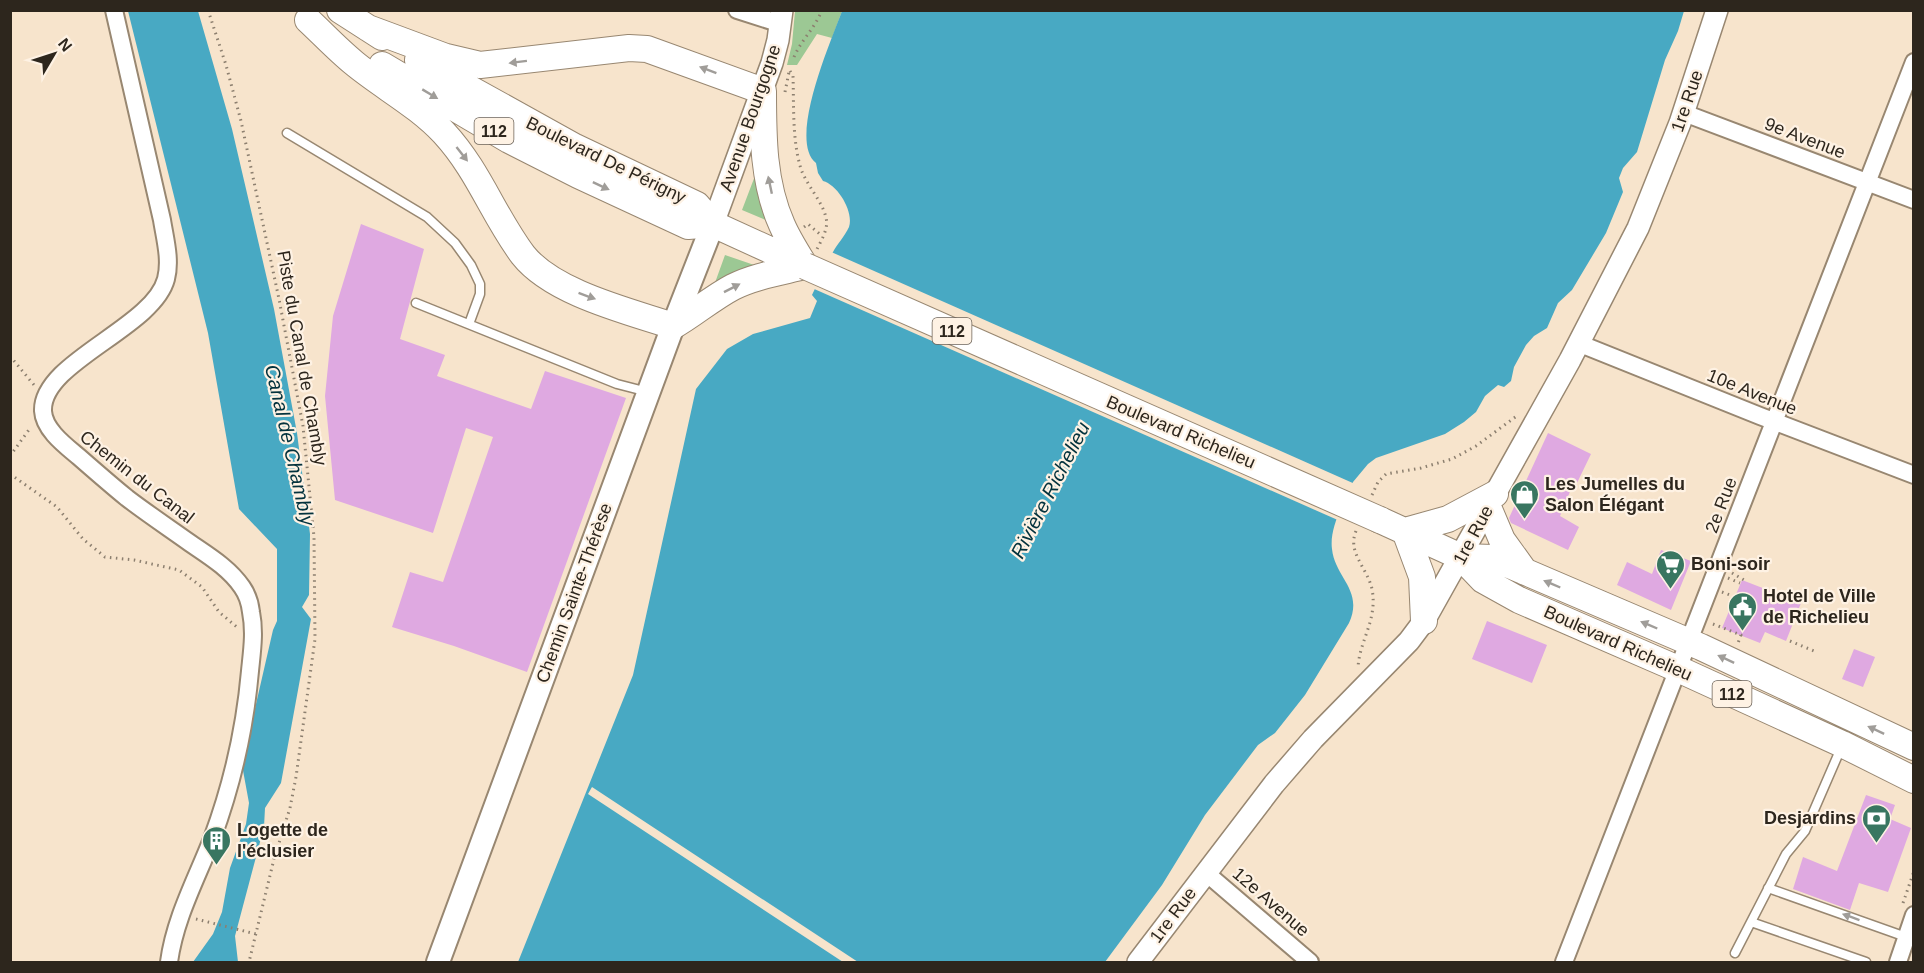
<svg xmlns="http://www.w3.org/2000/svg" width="1924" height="973" font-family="Helvetica,sans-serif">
<rect width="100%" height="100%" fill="#f7e4cc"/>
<path fill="#9cc894" d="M795,11H842L832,38L817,34L797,65H787L792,44Z
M758,168L768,221L742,210Z
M725,255L760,267L712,291Z"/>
<path fill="#48a9c3" d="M128,11H198L232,129L274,309L297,433L310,534L309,595L302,607L311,619L281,783L265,808L264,827L235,936L238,962H193L213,934L222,912L230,868L246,824L249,803L242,765L273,630L277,621V549L239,509L208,333Z
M842,11H1684L1678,31L1665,60L1637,152L1623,168L1619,178L1623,192L1606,233L1572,290L1558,303L1547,328L1534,336L1526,345L1514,367L1511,381L1504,387L1498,385L1485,396L1476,412L1464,422L1445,434L1376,458L1368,464L1353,482C1345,501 1329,527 1332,549C1335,578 1364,590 1349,623L1305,695L1275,733L1258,745L1205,815L1162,885L1105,962H518L633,675L696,389L727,349L753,334L810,318L817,301L812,295C819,281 825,265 833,252C837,244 845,236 849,227C854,212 838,185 823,181L818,173L816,163C787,140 832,39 842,11Z"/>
<path fill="#f7e4cc" d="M829,251L1355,484L1340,521L812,288Z
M592,787L858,962H843L588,794Z"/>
<path fill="#dfa9e1" d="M361,224L424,249L400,339L445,355L437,376L531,409L545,371L626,398L527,672L454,646L392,627L410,572L443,582L493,437L466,428L433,533L335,500L325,396L333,316Z
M1548,433L1591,454L1577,483L1574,482L1560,516L1579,527L1568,550L1511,523L1509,518Z
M1661,550L1691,561L1671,610L1617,585L1627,562L1652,574Z
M1742,580L1801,603L1786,641L1765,632L1760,643L1722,628Z
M1487,621L1547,645L1532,683L1472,659Z
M1854,649L1875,657L1863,687L1842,679Z
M1866,795L1895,805L1890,819L1911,828L1888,892L1859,883L1850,910L1793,889L1803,857L1837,871Z"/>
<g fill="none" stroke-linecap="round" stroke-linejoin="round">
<defs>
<path id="service" d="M287,133L427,217L455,243L471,265L480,284V294L469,324
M416,303L617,384L648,392
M1768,888L1906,937
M1751,922L1866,962
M1735,953L1786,854L1805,831L1841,748"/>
<path id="minor" d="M114,10L162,220C165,239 171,260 166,279C153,328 41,362 43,411C44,430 66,446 79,457C95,471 111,485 127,498C148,514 169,528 190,543C209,556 229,568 242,587C247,594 250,603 251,612C255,632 252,651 250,671C245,728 232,785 212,839C196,880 175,918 169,962
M737,10L781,24
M1684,113L1914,200
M1578,343L1760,416L1914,475
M1205,872L1310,962
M1564,962L1914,62
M1898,962L1914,915"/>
<path id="tertiary" d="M713,224L772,63L778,40L782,10
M1138,962L1274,784L1313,739L1409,641L1424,621L1570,360L1638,228L1680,123L1717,10"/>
<path id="secondary" d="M438,962L673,326L713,224"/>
<path id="primary" d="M340,10L382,37
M308,20C323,34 338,50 354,63C383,87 418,105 444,133C479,171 493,215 523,255C553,293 628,311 673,326C694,314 712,298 733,287C755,276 781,272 805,266
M368,28L446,57L480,65L629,48L647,49L763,91C763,136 763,183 782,225C788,239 797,253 805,266
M418,60L575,147L697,205L713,224L805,266
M382,65L509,140L578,175L688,226L713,224
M1488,507L1502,540L1525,572
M1380,520L1461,557L1483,580L1519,600L1678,669L1842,744L1914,780
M1405,531L1448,519L1495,494
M1405,531L1422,577L1424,621
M1461,557L1493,558L1701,647L1914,747"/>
</defs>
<use href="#service" stroke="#988771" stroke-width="11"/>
<use href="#minor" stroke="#988771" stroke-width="20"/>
<use href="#tertiary" stroke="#988771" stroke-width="24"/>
<use href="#secondary" stroke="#988771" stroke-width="26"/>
<use href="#primary" stroke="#988771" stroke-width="28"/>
<path stroke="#8c7f6f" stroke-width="3" stroke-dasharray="1.5 4.5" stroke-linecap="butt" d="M208,10L226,65L241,121L279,299L303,426L314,537L315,639L296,777L290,808L274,859L249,962
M794,57C801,40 814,30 822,10
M790,71L793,76C794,106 792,140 801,169C807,186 823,202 826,218C829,228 821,241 817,249
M785,92L789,72
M804,227L808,224L822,236
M10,356L34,385
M10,456L31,427
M10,474L57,507L83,539L105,557L134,560L179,570L202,587L219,612L238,628
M1372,495L1378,482L1386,474L1421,468L1452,459L1476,446L1518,415
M1356,531C1347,553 1367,567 1372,589C1378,620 1359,641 1358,668
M1732,573L1744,580
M1728,578L1740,583
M1722,592L1735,597
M1713,624L1741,635L1738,643
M1790,641L1814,651
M1903,903L1914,871
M196,919L256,934"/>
<use href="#service" stroke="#fff" stroke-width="8"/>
<use href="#minor" stroke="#fff" stroke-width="16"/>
<use href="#tertiary" stroke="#fff" stroke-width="21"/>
<use href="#secondary" stroke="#fff" stroke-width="22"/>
<use href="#primary" stroke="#fff" stroke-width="26"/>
<defs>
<path id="primary-bridge" d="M805,266L1380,520"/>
</defs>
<use href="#primary-bridge" stroke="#988771" stroke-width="28" stroke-linecap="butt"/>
<use href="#primary-bridge" stroke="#fff" stroke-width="26"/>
</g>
<defs><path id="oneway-solid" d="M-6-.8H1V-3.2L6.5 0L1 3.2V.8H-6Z" transform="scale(1.5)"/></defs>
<g fill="#a09d99">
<use href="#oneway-solid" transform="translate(518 62) rotate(173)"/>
<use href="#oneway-solid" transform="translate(708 70) rotate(-159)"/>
<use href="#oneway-solid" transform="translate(430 94) rotate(31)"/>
<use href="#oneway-solid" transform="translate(462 154) rotate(52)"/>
<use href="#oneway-solid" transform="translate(770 185) rotate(-102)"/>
<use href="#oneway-solid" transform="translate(601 186) rotate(25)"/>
<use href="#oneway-solid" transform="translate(732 288) rotate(-27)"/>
<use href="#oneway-solid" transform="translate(587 296) rotate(20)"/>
<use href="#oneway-solid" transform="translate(1552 584) rotate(-157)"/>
<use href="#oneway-solid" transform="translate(1649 625) rotate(-157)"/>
<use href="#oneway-solid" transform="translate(1726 659) rotate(-155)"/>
<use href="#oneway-solid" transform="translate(1876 730) rotate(-155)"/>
<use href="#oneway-solid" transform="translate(1851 917) rotate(-160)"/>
</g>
<defs>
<symbol id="shop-pin" viewBox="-11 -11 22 30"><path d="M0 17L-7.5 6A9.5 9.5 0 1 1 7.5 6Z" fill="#397661" stroke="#fef2e4"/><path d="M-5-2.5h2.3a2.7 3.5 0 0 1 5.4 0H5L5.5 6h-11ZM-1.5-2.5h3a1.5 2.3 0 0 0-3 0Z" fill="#fff"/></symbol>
<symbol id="supermarket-pin" viewBox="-11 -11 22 30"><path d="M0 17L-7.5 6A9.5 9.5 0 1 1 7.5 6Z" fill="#397661" stroke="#fef2e4"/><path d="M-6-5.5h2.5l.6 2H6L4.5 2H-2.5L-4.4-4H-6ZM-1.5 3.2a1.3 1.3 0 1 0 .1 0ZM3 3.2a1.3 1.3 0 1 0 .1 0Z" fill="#fff"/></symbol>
<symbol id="civic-pin" viewBox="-11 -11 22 30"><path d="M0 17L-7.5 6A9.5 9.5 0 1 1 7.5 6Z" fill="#397661" stroke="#fef2e4"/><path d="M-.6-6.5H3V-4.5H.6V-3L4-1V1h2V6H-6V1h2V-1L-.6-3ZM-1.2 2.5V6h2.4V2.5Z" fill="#fff"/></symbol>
<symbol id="bank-pin" viewBox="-11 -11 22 30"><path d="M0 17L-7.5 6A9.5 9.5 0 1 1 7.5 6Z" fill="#397661" stroke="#fef2e4"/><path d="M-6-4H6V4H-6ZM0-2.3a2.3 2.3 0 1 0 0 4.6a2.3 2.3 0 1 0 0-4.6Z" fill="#fff"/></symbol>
<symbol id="building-pin" viewBox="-11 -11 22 30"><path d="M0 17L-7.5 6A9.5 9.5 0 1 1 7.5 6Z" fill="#397661" stroke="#fef2e4"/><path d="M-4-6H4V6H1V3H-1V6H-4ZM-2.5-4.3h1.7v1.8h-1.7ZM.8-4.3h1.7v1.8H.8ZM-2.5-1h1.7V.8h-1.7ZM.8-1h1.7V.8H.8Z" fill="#fff"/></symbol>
</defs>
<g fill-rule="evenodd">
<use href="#shop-pin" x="1508" y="478" width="33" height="45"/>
<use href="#supermarket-pin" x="1654" y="548" width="33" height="45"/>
<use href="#civic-pin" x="1726" y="590" width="33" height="45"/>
<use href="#bank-pin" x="1860" y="802" width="33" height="45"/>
<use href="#building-pin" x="200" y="824" width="33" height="45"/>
</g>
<g text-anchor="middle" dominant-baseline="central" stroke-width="4.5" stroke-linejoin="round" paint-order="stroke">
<g fill="#fef2e4" stroke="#6c6359" stroke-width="1.5">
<rect x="474.5" y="118" width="39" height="26" rx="4.5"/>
<rect x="932.5" y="318" width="39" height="26" rx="4.5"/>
<rect x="1712.5" y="681" width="39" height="26" rx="4.5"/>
</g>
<g font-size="16" font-weight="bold" fill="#2d261d">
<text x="494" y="131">112</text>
<text x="952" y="331">112</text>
<text x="1732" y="694">112</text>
</g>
<g font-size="18" fill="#2d261d" stroke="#fef2e4">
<text transform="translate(1687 101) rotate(-71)">1re Rue</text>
<text transform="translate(750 118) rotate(-71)">Avenue Bourgogne</text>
<text transform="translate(1805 138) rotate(21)">9e Avenue</text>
<text transform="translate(606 160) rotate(26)">Boulevard De Périgny</text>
<text transform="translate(302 358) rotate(80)">Piste du Canal de Chambly</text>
<text transform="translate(1752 392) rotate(22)">10e Avenue</text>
<text transform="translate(1181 432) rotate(23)">Boulevard Richelieu</text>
<text transform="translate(137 477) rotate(38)">Chemin du Canal</text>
<text transform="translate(1721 505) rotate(-69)">2e Rue</text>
<text transform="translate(1473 535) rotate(-62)">1re Rue</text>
<text transform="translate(574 593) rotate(-70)">Chemin Sainte-Thérèse</text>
<text transform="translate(1618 643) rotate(24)">Boulevard Richelieu</text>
<text transform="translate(1271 902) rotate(41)">12e Avenue</text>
<text transform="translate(1173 915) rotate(-53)">1re Rue</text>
</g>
<g font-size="18" font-weight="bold" fill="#2d261d" stroke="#fef2e4" text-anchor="start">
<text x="1545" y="484">Les Jumelles du<tspan x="1545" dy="21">Salon Élégant</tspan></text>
<text x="1691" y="564">Boni-soir</text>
<text x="1763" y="596">Hotel de Ville<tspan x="1763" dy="21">de Richelieu</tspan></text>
<text x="1856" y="818" text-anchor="end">Desjardins</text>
<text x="237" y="830">Logette de<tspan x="237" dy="21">l'éclusier</tspan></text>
</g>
<g font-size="20" font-style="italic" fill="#03323d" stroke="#fef2e4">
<text transform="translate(290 445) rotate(77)">Canal de Chambly</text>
<text transform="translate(1050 490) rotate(-63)">Rivière Richelieu</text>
</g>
</g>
<rect width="1924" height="973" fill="none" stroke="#2d261d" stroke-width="24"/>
<g transform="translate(54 54) rotate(51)" stroke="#fef2e4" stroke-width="4.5" paint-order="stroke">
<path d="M0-4.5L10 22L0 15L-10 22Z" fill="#2d261d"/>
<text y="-9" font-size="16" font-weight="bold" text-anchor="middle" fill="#2d261d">N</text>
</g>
</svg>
